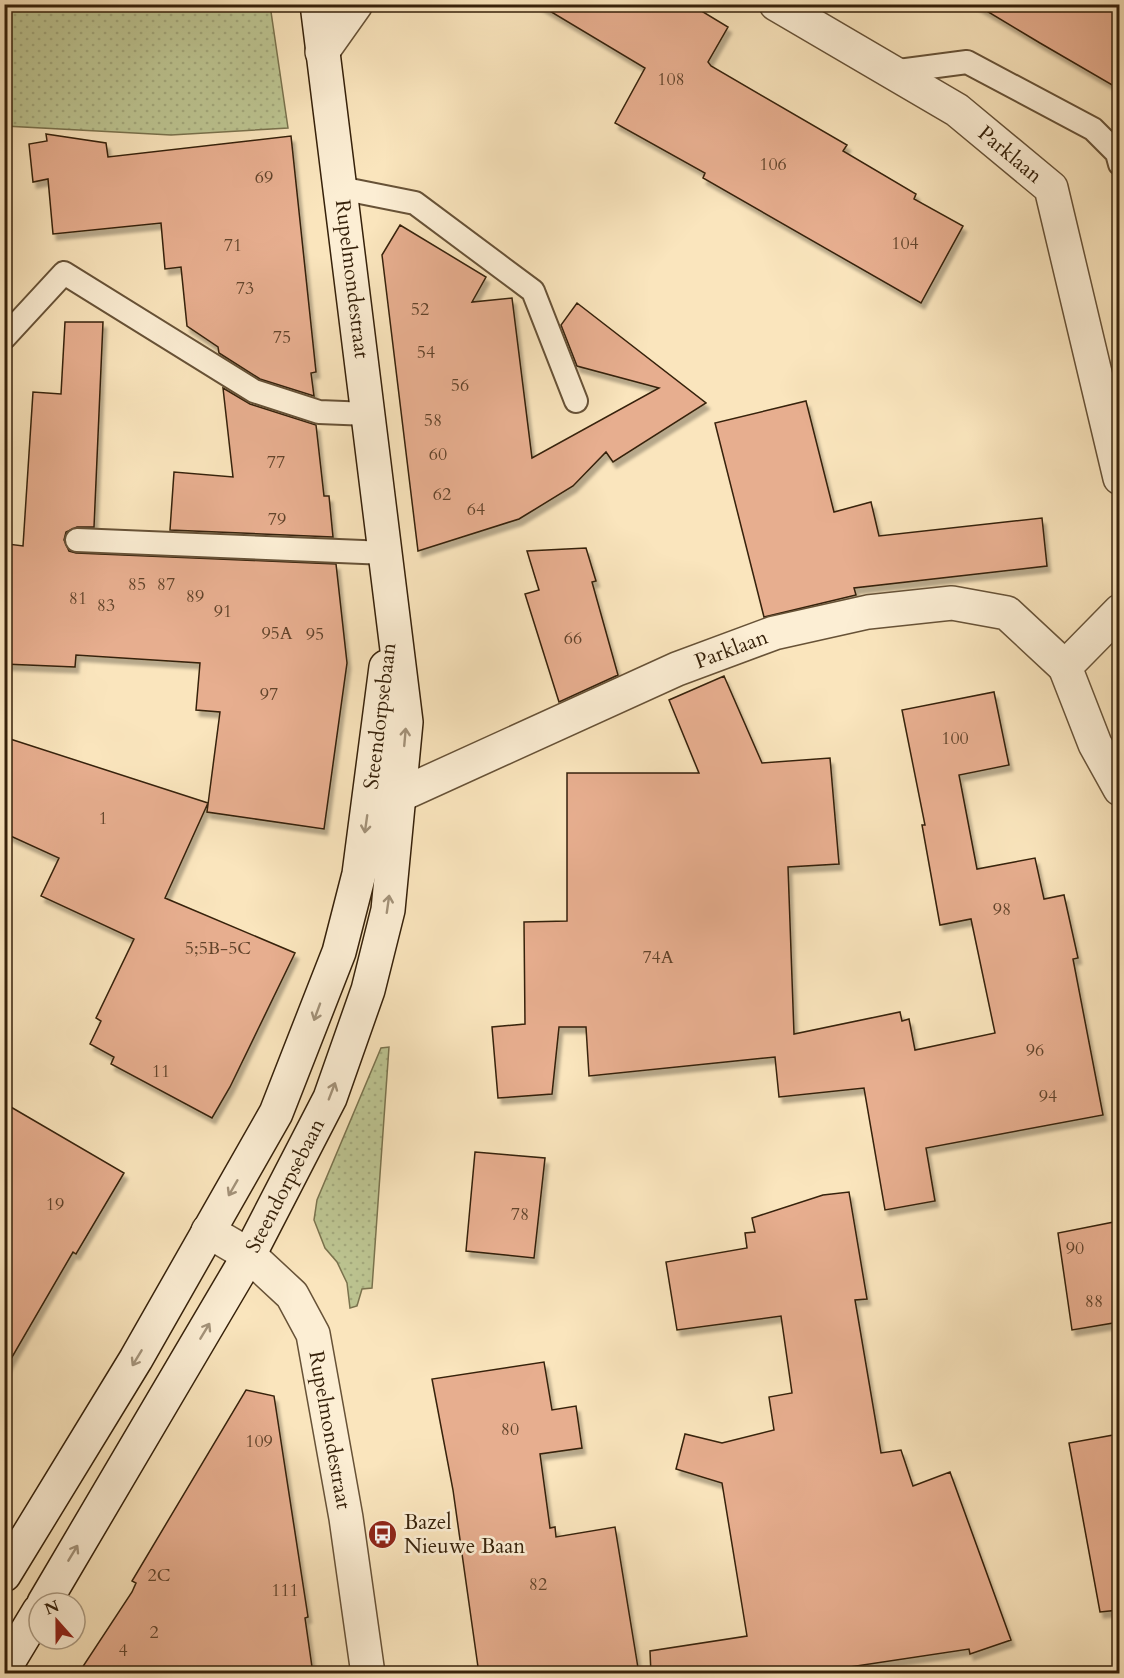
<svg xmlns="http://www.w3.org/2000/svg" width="1124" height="1678" font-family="Cardo,serif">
<defs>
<pattern id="grass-dots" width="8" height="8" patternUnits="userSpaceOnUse" patternTransform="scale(1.5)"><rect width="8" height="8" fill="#bdc592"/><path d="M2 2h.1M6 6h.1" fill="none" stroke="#a3a97d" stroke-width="1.8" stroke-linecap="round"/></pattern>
<filter id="shadow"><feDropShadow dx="3.5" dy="6" stdDeviation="1.5" flood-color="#0004"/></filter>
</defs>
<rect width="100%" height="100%" fill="#fae5bd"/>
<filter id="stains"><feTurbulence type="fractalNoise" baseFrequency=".00333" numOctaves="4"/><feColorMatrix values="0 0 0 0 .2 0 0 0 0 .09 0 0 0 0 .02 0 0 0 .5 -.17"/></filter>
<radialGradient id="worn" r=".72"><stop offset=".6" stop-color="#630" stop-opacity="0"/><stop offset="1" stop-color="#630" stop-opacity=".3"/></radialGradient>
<path fill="url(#grass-dots)" stroke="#7a734e" stroke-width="1.5" d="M5,4L270,5L288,128L171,135L5,126Z
M389,1047L372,1288L362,1289L357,1306L350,1308L347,1283L337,1262L325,1248L314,1220L317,1200L381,1048Z"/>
<path fill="#e7ae8f" stroke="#36210a" stroke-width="1.5" filter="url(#shadow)" d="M538,4H690L728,27L708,62L711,66L847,145L843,151L916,194L914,199L963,226L921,303L703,178L705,173L615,123L645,68Z
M975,4H1119V89L1040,43Z
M46,134L106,143L108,157L291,136L316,372L311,373L314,396L260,379L219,353L218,347L187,326L181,267L165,269L161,223L53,234L48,179L33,182L29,144L47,141Z
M400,225L486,277L472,302L512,298L532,458L659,388L577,366L561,325L577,303L706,403L613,462L606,452L573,486L519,519L418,551L382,255Z
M65,322H103L94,527H77L66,532L64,540L69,551L76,553L336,564L347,663L324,829L207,812L220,712L196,710L200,663L76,655L75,667L4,664V581L8,544L23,546L33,392L61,394Z
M223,388L250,404L316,425L324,496H329L333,537L170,530L174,472L233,477Z
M806,401L834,512L871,502L879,536L1042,518L1047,566L854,588L856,595L764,617L715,423Z
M586,548L596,581L592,582L618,675L559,702L525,594L539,590L527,551Z
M724,676L762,763L830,758L839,864L788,867L794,1034L900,1012L902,1021L909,1019L915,1050L995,1033L971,919L940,925L922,825H925L902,710L994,692L1009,765L959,775L977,869L1035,858L1044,899L1064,895L1078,958L1073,959L1103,1115L926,1148L935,1201L885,1210L864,1088L779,1097L775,1057L589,1076L586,1027H559L552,1094L498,1098L492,1027L525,1024L524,922L567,921V773H699L669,700Z
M4,737L208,803L165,898L295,953L230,1087L212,1118L111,1064L114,1057L90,1044L101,1021L96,1018L134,939L41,896L59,858L4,833Z
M4,1103L124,1173L76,1254L73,1252L4,1371Z
M475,1152L545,1158L534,1258L466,1251Z
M849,1192L867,1299L855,1300L881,1453L901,1450L913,1486L950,1472L1011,1640L970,1654L969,1649L803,1674H651L650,1651L747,1636L722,1483L676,1469L685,1434L722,1443L774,1430L769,1397L792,1393L781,1316L677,1330L666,1262L747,1248L745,1233L755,1232L752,1218L823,1195Z
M1119,1221V1322L1072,1330L1058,1233Z
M544,1362L552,1410L576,1406L582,1448L540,1454L550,1528L555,1527L556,1537L615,1527L639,1674H479L453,1490L432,1379Z
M246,1390L274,1396L308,1617L305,1618L313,1674H78L132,1592L136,1583L132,1581Z
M1119,1434V1610L1100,1612L1069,1443Z"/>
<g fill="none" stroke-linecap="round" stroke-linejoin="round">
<defs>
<path id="service" d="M891,72L967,62L1093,129L1117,153L1120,164
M340,188L415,203L533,291L576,401
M4,338L64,273L254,391L319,412L369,414
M77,540L387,553"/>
<g id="minor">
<path id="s1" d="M776,4L957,110L1051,188L1120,478"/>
<path d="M322,52L356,4"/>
<path d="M1120,611L1065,667L1095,744L1120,789"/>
<path id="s2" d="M400,795L677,669L774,633L868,612L952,603L1007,613L1065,667"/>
</g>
<g id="tertiary">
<path id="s3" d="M208,1231L249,1255L292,1295L313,1334L346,1518L368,1674"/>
</g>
<g id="secondary">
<path d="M4,1575L136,1359L276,1113L339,952L359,874L386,667"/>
<path id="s4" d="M44,1603L249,1255L330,1098L368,990L388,910L406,722L317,4"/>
<path d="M4,1669L39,1611"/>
</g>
</defs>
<use href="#service" stroke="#675237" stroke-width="26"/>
<use href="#minor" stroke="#675237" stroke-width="36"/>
<use href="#tertiary" stroke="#675237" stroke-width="36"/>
<use href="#secondary" stroke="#36210a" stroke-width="36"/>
<use href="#service" stroke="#fceed4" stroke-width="22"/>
<use href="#minor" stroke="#fceed4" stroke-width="33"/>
<use href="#tertiary" stroke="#fceed4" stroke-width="33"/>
<use href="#secondary" stroke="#fceed4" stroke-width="33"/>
</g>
<defs><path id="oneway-shaft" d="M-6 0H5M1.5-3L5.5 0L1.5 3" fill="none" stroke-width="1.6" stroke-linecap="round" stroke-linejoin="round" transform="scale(1.5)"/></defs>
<g stroke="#a39279">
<use href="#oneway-shaft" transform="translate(405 737) rotate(-85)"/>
<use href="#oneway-shaft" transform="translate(366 824) rotate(98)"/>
<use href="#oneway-shaft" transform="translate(388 904) rotate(-82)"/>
<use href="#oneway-shaft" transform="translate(317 1012) rotate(110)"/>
<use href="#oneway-shaft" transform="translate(332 1091) rotate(-69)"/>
<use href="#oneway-shaft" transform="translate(233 1188) rotate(120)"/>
<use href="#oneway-shaft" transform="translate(205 1331) rotate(-59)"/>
<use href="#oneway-shaft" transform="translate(137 1358) rotate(121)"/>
<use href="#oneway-shaft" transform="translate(73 1553) rotate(-59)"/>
</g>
<defs>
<symbol id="bus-disc" viewBox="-11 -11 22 22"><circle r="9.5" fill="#8f2418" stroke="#fceed4"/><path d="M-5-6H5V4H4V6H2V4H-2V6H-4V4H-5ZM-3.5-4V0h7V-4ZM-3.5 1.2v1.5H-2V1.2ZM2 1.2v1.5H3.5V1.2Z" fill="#fff"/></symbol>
</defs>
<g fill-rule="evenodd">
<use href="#bus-disc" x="366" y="1518" width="33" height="33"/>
</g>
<g text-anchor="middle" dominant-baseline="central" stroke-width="5" stroke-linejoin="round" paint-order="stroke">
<g font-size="18" fill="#62442b">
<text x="671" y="79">108</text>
<text x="773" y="164">106</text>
<text x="264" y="177">69</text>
<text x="905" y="243">104</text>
<text x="233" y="245">71</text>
<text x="245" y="288">73</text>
<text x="420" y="309">52</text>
<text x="282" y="337">75</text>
<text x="426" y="352">54</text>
<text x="460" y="385">56</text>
<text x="433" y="420">58</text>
<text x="438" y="454">60</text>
<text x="276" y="462">77</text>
<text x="442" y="494">62</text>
<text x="476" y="509">64</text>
<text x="277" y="519">79</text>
<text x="137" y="584">85</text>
<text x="166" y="584">87</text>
<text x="195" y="596">89</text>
<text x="78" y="598">81</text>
<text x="106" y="605">83</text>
<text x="223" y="611">91</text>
<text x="277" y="633">95A</text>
<text x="315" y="634">95</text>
<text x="573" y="638">66</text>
<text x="269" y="694">97</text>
<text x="955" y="738">100</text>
<text x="103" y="818">1</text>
<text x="1002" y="909">98</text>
<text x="218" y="948">5;5B-5C</text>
<text x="658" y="957">74A</text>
<text x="1035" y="1050">96</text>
<text x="161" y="1071">11</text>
<text x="1048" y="1096">94</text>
<text x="55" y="1204">19</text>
<text x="520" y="1214">78</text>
<text x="1075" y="1248">90</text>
<text x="1094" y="1301">88</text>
<text x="510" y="1429">80</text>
<text x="259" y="1441">109</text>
<text x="159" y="1575">2C</text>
<text x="538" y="1584">82</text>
<text x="285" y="1590">111</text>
<text x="154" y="1632">2</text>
<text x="123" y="1650">4</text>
</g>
<g font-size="21" fill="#36210a" stroke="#fceed4">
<text stroke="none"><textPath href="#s1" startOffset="279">Parklaan</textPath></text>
<text transform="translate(352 279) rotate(83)">Rupelmondestraat</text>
<text stroke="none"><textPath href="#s2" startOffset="362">Parklaan</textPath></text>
<text transform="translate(380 716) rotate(-83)">Steendorpsebaan</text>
<text stroke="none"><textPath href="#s4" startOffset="482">Steendorpsebaan</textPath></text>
<text stroke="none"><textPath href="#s3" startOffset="248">Rupelmondestraat</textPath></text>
</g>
<g font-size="21" fill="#36210a" stroke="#fceed4" text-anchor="start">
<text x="404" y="1522">Bazel<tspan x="404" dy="24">Nieuwe Baan</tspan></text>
</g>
</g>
<rect width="1124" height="1678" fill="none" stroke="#fae5bd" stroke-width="24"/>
<rect x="6" y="6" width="1112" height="1666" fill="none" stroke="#36210a" stroke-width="3"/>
<rect x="12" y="12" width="1100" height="1654" fill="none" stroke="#36210a" stroke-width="1.5"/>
<g transform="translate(57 1621) rotate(339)"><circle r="28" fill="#fceed4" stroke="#ad9c83" stroke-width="1.5"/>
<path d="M0-4.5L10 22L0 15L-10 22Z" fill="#8f2418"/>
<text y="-9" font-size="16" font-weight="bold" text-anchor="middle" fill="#36210a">N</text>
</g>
<rect width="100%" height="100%" filter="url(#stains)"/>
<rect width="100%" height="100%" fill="url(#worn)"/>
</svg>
